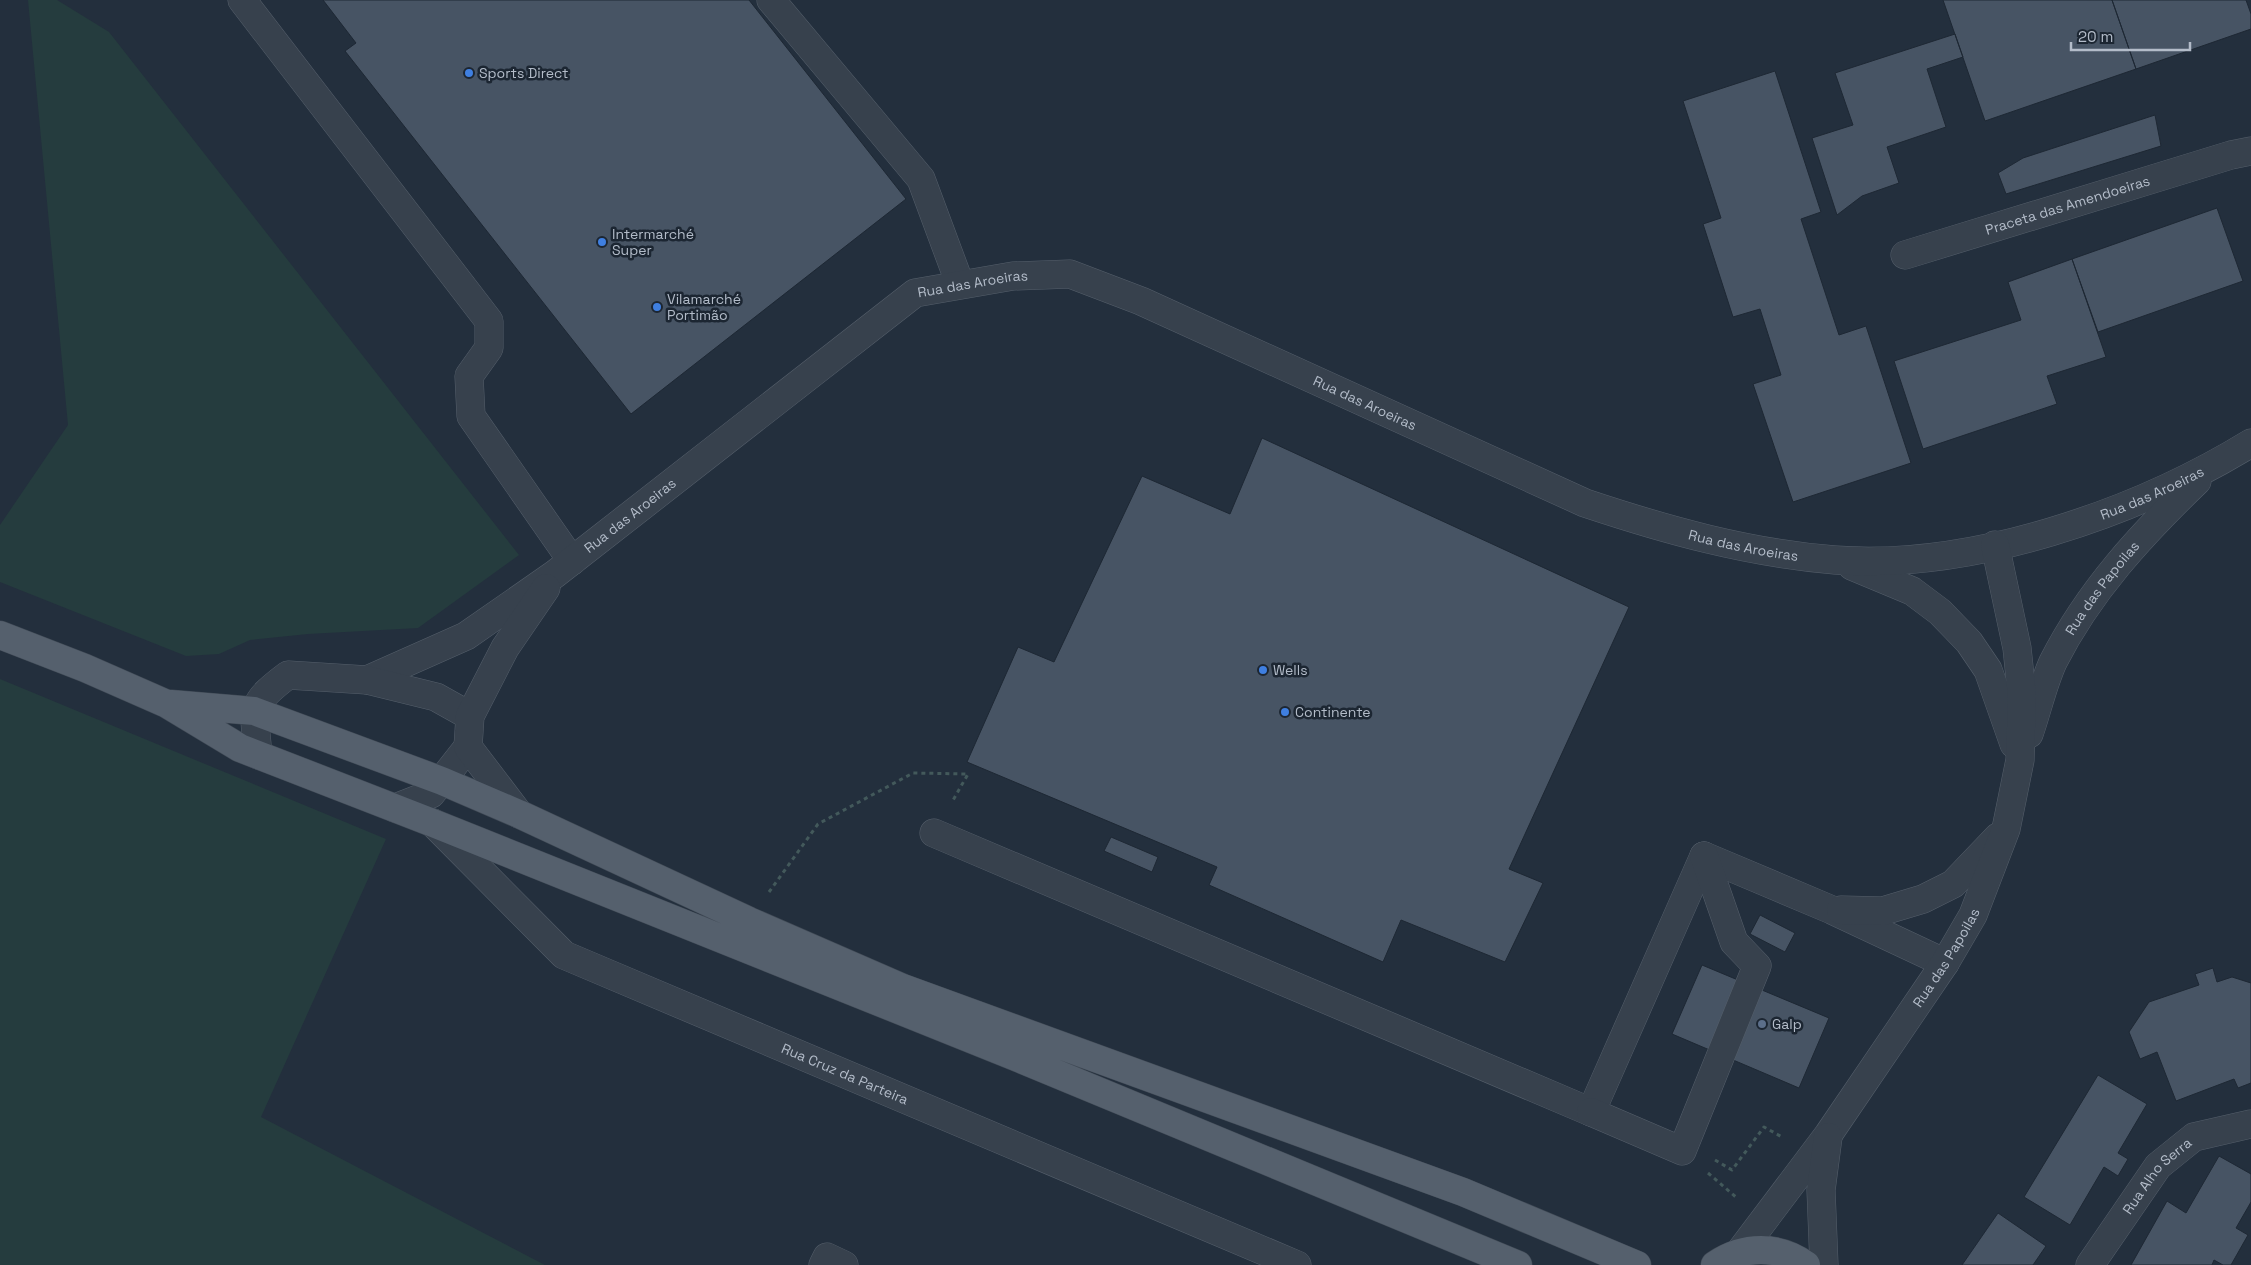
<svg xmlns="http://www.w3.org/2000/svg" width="2251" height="1265" font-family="'Space Grotesk',sans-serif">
<rect width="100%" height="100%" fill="#232f3d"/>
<path fill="#253c3e" d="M28,0H57L109,32L519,555L418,628L308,634L250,640L219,654L186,656L0,582V525L68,425Z
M0,679L386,839L261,1117L545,1265H0Z"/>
<path fill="#475464" stroke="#1e2834" d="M323,0H749L906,199L631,414L345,51L356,43Z
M1943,0H2112L2136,69L1985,121Z
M2112,0H2246L2251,14V29L2136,69Z
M1955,34L1963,57L1927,69L1946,127L1887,147L1899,183L1862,196L1837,215L1812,138L1853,125L1835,73Z
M1775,71L1821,212L1801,219L1839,335L1866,326L1911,463L1793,502L1753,384L1781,375L1760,309L1733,317L1703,224L1721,218L1683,101Z
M2155,115L2161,146L2006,194L1998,173L2023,158Z
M2217,208L2243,281L2098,332L2072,259Z
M2072,259L2106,357L2047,376L2057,404L1923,449L1894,361L2021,320L2008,282Z
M1262,438L1629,607L1509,869L1543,883L1505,962L1401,920L1383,962L1209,885L1217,867L967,762L1018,647L1054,662L1142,476L1230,514Z
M1111,837L1158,857L1152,872L1104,851Z
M1760,915L1795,933L1785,952L1750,934Z
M1702,965L1829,1018L1799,1088L1672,1034Z
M2213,968L2217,982L2232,977L2251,983V1083L2238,1088L2234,1079L2176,1101L2157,1052L2140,1059L2129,1032L2149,1002L2199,985L2195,974Z
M2098,1075L2147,1104L2118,1153L2128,1159L2118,1176L2104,1167L2070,1225L2024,1197Z
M2219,1156L2251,1174V1202L2236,1228L2248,1235L2231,1265H2223L2214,1260L2212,1265H2131L2167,1201L2186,1213Z
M1998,1213L2046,1246L2033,1265H1962Z"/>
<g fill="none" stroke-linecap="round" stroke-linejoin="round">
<defs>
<g id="minor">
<path d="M242,0L489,321V348L469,376L471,416L572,561"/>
<path d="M771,0L921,179L960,284"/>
<path id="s1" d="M1905,255L2231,155L2251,151"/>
<path d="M1852,566L1912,591L1940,612L1969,642L1988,670L2014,744"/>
<path id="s2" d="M367,680L466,636L555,574L915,293L1013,276L1070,274L1141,301L1585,503C1666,530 1748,553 1835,560C1972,570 2135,514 2251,443"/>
<path id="s3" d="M2029,734C2037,711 2043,684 2053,662C2089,591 2141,535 2197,481"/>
<path d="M258,755C254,708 248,705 288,675L367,680L436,697L470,716"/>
<path d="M395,808L431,794L468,747"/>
<path d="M519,814L468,747L470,716L505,648L546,588"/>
<path id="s4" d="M433,823L564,955L1297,1265"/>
<path d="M934,833L1591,1112L1704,856L1832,910L1945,963"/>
<path d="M1841,910L1883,911L1923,899L1953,884L1998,837"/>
<path d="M1591,1112L1682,1151L1757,966L1734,942L1704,856"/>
<path id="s5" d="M1739,1253L1828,1135L1945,963L1973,915L2006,829L2020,760L2022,696L2017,648L1995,545"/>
<path d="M823,1265L827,1257L844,1265"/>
<path d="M1824,1265L1821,1190L1828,1137"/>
<path id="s6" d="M2090,1265L2158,1166L2194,1137L2251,1124"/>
</g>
<path id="major" d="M0,635L85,668L167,704L240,748L433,823L1016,1057L1518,1265
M171,704L254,711L442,781L519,814L749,921L903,988L1463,1192L1637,1265
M1715,1265C1744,1245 1778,1245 1806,1265"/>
</defs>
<use href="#minor" stroke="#555f6b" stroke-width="29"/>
<use href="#major" stroke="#404a56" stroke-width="29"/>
<path stroke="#43595b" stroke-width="3" stroke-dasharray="4 4" stroke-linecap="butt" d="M769,892L818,824L913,773L968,774L952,802
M1715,1160L1732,1170L1764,1127L1782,1137
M1708,1173L1737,1198"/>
<use href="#minor" stroke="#37414d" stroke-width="28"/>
<use href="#major" stroke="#55606d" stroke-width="28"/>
</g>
<g fill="#3f7fe0" stroke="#1c2632" stroke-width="2">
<circle cx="469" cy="73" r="5"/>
<circle cx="602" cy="242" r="5"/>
<circle cx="657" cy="307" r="5"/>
<circle cx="1263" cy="670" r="5"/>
<circle cx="1285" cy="712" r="5"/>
</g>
<circle fill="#5c6f8a" stroke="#1c2632" stroke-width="2" cx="1762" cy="1024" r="5"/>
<g text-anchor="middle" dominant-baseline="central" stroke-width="5" stroke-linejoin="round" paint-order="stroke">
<g font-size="14" fill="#b3bcc9" stroke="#1c2632" text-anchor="start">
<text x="479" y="73">Sports Direct</text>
<text x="612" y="234">Intermarché<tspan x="612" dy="16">Super</tspan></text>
<text x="667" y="299">Vilamarché<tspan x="667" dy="16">Portimão</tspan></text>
<text x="1273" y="670">Wells</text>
<text x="1295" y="712">Continente</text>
<text x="1772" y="1024">Galp</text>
</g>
<g font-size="14" fill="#b3bcc9" stroke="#1c2632">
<text stroke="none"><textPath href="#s1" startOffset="170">Praceta das Amendoeiras</textPath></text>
<text stroke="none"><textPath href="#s2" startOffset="732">Rua das Aroeiras</textPath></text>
<text stroke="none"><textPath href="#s2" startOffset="1152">Rua das Aroeiras</textPath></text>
<text stroke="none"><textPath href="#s2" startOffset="1978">Rua das Aroeiras</textPath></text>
<text stroke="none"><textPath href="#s2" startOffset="312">Rua das Aroeiras</textPath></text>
<text stroke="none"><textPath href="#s2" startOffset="1558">Rua das Aroeiras</textPath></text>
<text stroke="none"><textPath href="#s3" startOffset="165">Rua das Papoilas</textPath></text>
<text stroke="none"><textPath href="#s5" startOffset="361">Rua das Papoilas</textPath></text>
<text stroke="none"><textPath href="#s4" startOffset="491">Rua Cruz da Parteira</textPath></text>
<text stroke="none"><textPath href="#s6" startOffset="112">Rua Alho Serra</textPath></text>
</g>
</g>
<path d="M2071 42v8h119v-8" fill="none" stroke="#b3bcc9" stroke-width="2.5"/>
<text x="2078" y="42" font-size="15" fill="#b3bcc9" stroke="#1c2632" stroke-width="4" paint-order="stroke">20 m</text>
</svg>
